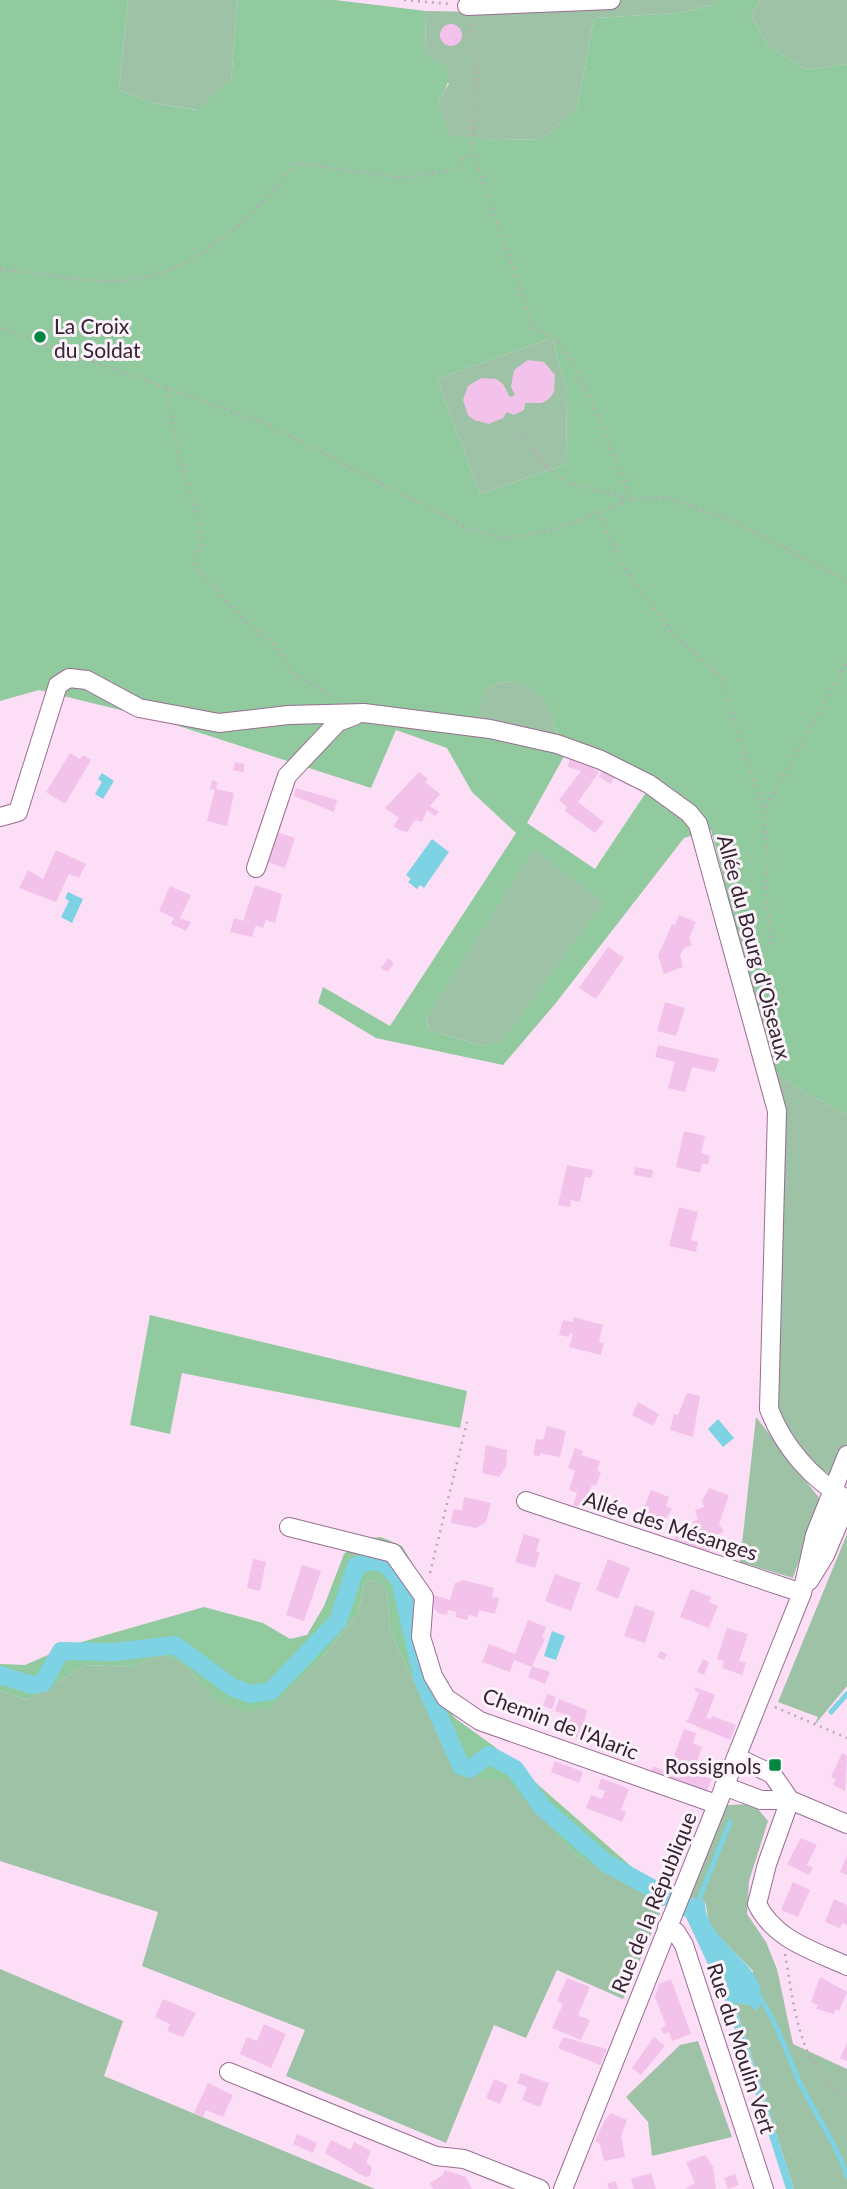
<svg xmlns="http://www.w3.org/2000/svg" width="847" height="2189" font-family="Lato,sans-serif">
<rect width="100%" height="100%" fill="#fcdef6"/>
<path fill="#9dc2a6" d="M128,0H238L231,80L198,110L153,103L119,90Z
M537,0H716V4L680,13L594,18L577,107L543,139L497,140L449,136L438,101L449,84L425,54L426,11L535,13Z
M760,0H847V64L806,70L768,45L751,15Z
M552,338L567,391L566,464L480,494L437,379Z
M515,681C547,695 548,706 559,738L476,720L484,692L498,683Z
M534,848L605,902L502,1043L483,1046L429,1030L426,1017Z
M772,1069L796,1087L847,1115V1447L834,1477C808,1463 781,1432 775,1403Z
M756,1417L820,1499L793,1578L740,1562Z
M847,1534V1686L813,1727L818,1717L778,1702Z
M375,1580L387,1591L390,1631L453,1764L465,1776L508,1780L577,1857L665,1902L623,1999L557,1970L526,2038L494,2025L446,2143L286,2076L305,2030L142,1966L158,1912L0,1861V1691L27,1700L86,1665L131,1667L163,1655L180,1661L217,1700L269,1708L321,1659L358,1614L364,1583Z
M754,1804L768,1821L749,1881L747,1914L766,1942L777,1969L793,2044L847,2069V2189H794L734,2002L749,2005L753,1971L710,1927L705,1901L690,1898L727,1805Z
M0,1969L123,2021L104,2076L375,2189H0Z
M698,2041L732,2137L652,2156L648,2122L626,2097L680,2045Z"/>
<path fill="#90ca9e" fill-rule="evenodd" d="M0,0H128L119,90L153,103L197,110L231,80L238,0H335L426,11L425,54L447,67C451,82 446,89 438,101L449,135L497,140L543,139L577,107L594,18L680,13L716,4V0H760L751,15L768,45L806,70L847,64V1115L796,1087L772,1069L711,830L684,838L555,1004L503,1065L376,1038L318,1003L323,987L390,1026L516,833L472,792L447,748L396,730L371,788L157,719L39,690L0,701ZM552,338L567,391L566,464L480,494L437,379ZM514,681C547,695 547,705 559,737L477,721L484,692L498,683ZM567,751L647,791L595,869L527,823ZM534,849L604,902L502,1042L483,1046L429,1030L426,1018Z
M150,1315L467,1391L460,1428L182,1373L170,1434L130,1425Z
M381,1537L402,1546L414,1566L419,1577L435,1691L455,1718L495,1747L649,1882L644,1885L642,1891L577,1857L508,1781L464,1776L453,1764L390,1631L387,1591L375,1580L364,1583L358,1614L321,1659L270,1708L245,1712L217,1700L180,1661L163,1655L131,1667L86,1665L27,1700L0,1691V1664L25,1665L71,1645L204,1607L263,1623L290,1639L307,1635L324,1606L344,1554L360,1539Z"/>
<path fill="#7dd3e4" d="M102,773L114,781L103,799L95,794L102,782L98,779Z
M432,839L449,852L424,888L420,885L417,889L408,882L411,879L406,875Z
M68,892L83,899L72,923L61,917L69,901L65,898Z
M718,1419L734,1438L723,1447L708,1429Z
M552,1631L565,1636L556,1660L544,1656Z
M649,1882L669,1890L665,1902L642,1891L644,1885Z
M690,1898L705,1901C703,1944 780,1969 757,2011L749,2005L734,2003L794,2189H786L727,2005L684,1913Z"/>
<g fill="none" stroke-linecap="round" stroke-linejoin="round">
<path stroke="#7dd3e4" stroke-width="5" d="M831,1712L847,1694
M697,1904L730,1822
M755,1992C776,2017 785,2050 798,2079C814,2113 835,2140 847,2176"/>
<path stroke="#7dd3e4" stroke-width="18" d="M0,1675L32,1685L43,1683L61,1651L114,1652L175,1645L232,1687L250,1694L271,1691L338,1621L356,1566L372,1561L386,1564L400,1580L423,1680L461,1766L470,1769L489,1755L515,1769L542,1807L606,1863L690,1909"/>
</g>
<path fill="#f3c2eb" d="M440 35a11 11 0 1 1 22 0a11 11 0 1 1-22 0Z
M528,360L544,362L555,375L554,392L549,399L542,403H525L524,410L514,415L507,412L503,418L489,424L474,420L468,415L463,400L468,386L481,378L496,379L503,384L510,397L515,395L511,387L514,370Z
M70,753L80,759L83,755L91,760L65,804L46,792Z
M570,757L584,761L599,772L578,802L604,822L595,833L565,811L567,807L559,800L581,771L568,767Z
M235,762L245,764L243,772L233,770Z
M602,771L614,778L611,784L599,777Z
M419,772L428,779L425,782L440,794L430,806L439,812L435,816L427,810L422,822L415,820L407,832L401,831L393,826L399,818L385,808Z
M212,780L218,782L216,789L234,793L227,826L207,821L215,790L210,789Z
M296,788L337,800L334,812L294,796Z
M277,832L295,838L285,868L267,862Z
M56,850L86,864L79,878L69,874L56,902L19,888L28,870L43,879Z
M255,885L282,894L275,923L266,920L263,928L256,925L252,937L230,932L234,918L243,921Z
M170,886L191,895L180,918L191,922L186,931L171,924L174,918L159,911Z
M679,915L696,922L689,938L692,945L684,948L680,955L683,967L664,974L658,956L672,924L675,925Z
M608,947L624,958L596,999L579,988Z
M388,958L394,963L388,972L381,968Z
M665,1002L685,1008L676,1036L657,1031Z
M658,1045L719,1059L715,1072L692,1067L685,1092L668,1088L675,1062L655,1057Z
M684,1131L705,1136L701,1153L710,1156L708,1164H702L700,1173L676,1167Z
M567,1165L593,1170L591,1178L585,1177L580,1202L571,1200L570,1207L558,1205Z
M635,1167L653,1170L652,1178L634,1175Z
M679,1207L698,1212L691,1240L698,1242L696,1252L669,1246Z
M574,1317L603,1325L599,1342L604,1343L601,1355L569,1347L573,1334L570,1333L569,1337L559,1335L563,1320L573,1322Z
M687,1393L700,1396L693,1437L670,1430L674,1414L678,1415Z
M638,1402L659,1414L653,1426L632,1415Z
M547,1426L566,1431L560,1457L540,1453V1456L533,1455L536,1439L543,1440Z
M486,1445L507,1450L506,1467L499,1477L482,1473Z
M575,1448L583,1451L581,1455L600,1461L597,1471L601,1472L596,1486L592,1485L583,1508L573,1505L577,1493L569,1490L575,1471L568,1468Z
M709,1488L729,1495L719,1524L724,1532L713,1536L709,1554L673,1542L678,1529L693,1534V1522L698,1519L695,1510L704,1507L702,1501Z
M651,1490L669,1497L666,1506L672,1509L659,1530L639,1521Z
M464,1497L491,1503L486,1522L476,1528L451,1523L453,1509L462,1510Z
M524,1534L540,1539L536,1551L540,1553L535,1568L515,1562Z
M253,1559L266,1562L260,1591L247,1588Z
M608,1559L630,1568L618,1599L596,1590Z
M302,1565L321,1571L304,1621L286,1615Z
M555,1574L581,1583L571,1611L545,1601Z
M463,1580L494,1588L492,1597L499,1598L495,1614L479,1610L477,1617L469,1615L467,1620L455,1617L457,1612L448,1610L447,1615L438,1613L431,1604L433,1595L450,1600L455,1583Z
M691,1589L711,1597L709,1602L718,1606L709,1628L680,1617Z
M635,1605L655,1612L645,1643L624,1636Z
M528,1620L546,1627L542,1638L545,1639L532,1666L550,1672L545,1684L528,1677L532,1667L514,1660L510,1672L482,1662L489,1644L515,1654Z
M727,1628L748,1634L739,1661L746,1663L742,1675L722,1668L724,1661L717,1659Z
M660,1651L667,1654L664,1660L657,1657Z
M703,1659L709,1662L704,1675L697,1672Z
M695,1687L715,1695L706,1718L711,1719L712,1716L736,1725L730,1740L684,1721L688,1720L699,1693L694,1690Z
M547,1694L556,1697L552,1709L543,1706Z
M559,1699L587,1710L580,1739L558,1731L564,1714L555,1711Z
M684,1729L696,1733L693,1743L702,1747L693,1773L712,1779L707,1791L651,1772L653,1766L668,1772Z
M842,1753L847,1756L845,1791L833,1785L836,1779L831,1777Z
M555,1761L583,1772L579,1783L551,1772Z
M601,1778L629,1789L621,1810L626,1812L622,1822L586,1808L591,1795L602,1799L605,1791L598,1788Z
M801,1838L817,1845L807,1865L813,1867L809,1875L787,1864Z
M847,1855V1875L840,1872Z
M793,1882L810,1890L798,1917L781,1910Z
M834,1899L847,1905V1925L842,1923L840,1928L825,1922Z
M820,1977L847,1992L839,2011L836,2009L834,2014L816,2009L818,2005L811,2002Z
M567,1978L590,1987L578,2015L590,2020L581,2040L552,2028L563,2004L557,2001Z
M671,1979L691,2034L672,2041L669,2032L663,2034L661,2028L666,2026L655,1997L659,1984Z
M163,1999L196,2013L183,2037L167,2031L170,2024L155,2017Z
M264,2024L286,2034L271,2068L240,2054L247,2037L257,2041Z
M563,2037L607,2049L600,2065L558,2048Z
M654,2037L665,2046L641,2075L632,2068Z
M847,2043V2061L840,2058Z
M521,2073L549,2083L540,2107L522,2100L527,2087L517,2083Z
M494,2079L508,2085L500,2104L486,2098Z
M208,2083L233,2095L223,2117L206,2110L203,2117L194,2113Z
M611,2113L627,2120L621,2136L625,2157L604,2161L600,2144L595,2141L605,2120Z
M297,2134L317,2143L313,2153L293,2144Z
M331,2140L351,2150L354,2142L371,2151L366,2162L372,2167L370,2176L365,2177L325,2153Z
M705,2155L713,2167L716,2189H685L695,2183L686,2162Z
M445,2170L466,2177L472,2189H433L430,2183L442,2176Z
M651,2173L656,2189H634L631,2179Z
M735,2174L739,2185L728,2189L724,2178Z
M616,2181L618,2189H609L607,2184Z"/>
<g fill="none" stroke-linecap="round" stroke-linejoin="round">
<defs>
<path id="minor" d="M467,6L611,0
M0,817L18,812L58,685L69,678L87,680L139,708L219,723L288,715L364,713L490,729L557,744L601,760L649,784L689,813L698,824L777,1111L769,1409C783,1446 812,1480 847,1499
M256,868L287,776L338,722L354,716
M526,1501L802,1593
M289,1527L393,1553L424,1597L421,1637L433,1676L446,1698L480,1721L716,1804
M809,1581L825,1555L847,1503
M736,1757L772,1774L790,1800
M724,1786L761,1800H790L847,1824
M790,1800L767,1864L757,1904C775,1940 812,1950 847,1966
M667,1927L676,1932L684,1945L764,2189
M229,2072L436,2156L464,2159L540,2189
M563,2189L802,1593L815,1535L847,1455"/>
</defs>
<use href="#minor" stroke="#996d92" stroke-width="20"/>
<path stroke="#bfa5ba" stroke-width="2.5" stroke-dasharray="2 5" stroke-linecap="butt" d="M404,0L450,4
M0,269C35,273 72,280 107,281C188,283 249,221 296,163L402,178L452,170L472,151L478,62L470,22
M0,328L267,424L468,528L505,539L556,529L631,499L594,405L563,346L534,328L472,151
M166,388L178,454L201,526L202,544L194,558L199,571L246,623L273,644L294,674L334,697
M519,432L549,470L568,483L631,499L667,497L735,522L847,581
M597,512L626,571L673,633L720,676L763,811
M752,955L772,941L765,886L768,861L763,811L847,663
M430,1573L467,1422
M775,1707L847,1738
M785,1954C794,2004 798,2070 847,2096"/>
<use href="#minor" stroke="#fff" stroke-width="18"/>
</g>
<g fill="#018743" stroke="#fcf2fa" stroke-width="2.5">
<circle cx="40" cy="337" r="7"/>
<rect x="768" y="1758" width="14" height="14" rx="3.5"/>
</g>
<g text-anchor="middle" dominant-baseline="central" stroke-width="6" stroke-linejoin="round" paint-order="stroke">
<g font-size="21" fill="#352332" stroke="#fcf2fa" text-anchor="start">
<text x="54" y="325">La Croix<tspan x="54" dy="24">du Soldat</tspan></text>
<text x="761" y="1765" text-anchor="end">Rossignols</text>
</g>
<g font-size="21" fill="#352332" stroke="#fcf2fa">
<text transform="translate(755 947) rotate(75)">Allée du Bourg d'Oiseaux</text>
<text transform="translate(671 1525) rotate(18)">Allée des Mésanges</text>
<text transform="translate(561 1723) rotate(21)">Chemin de l'Alaric</text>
<text transform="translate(653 1902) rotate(-68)">Rue de la République</text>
<text transform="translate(742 2048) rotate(72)">Rue du Moulin Vert</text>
</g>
</g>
</svg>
